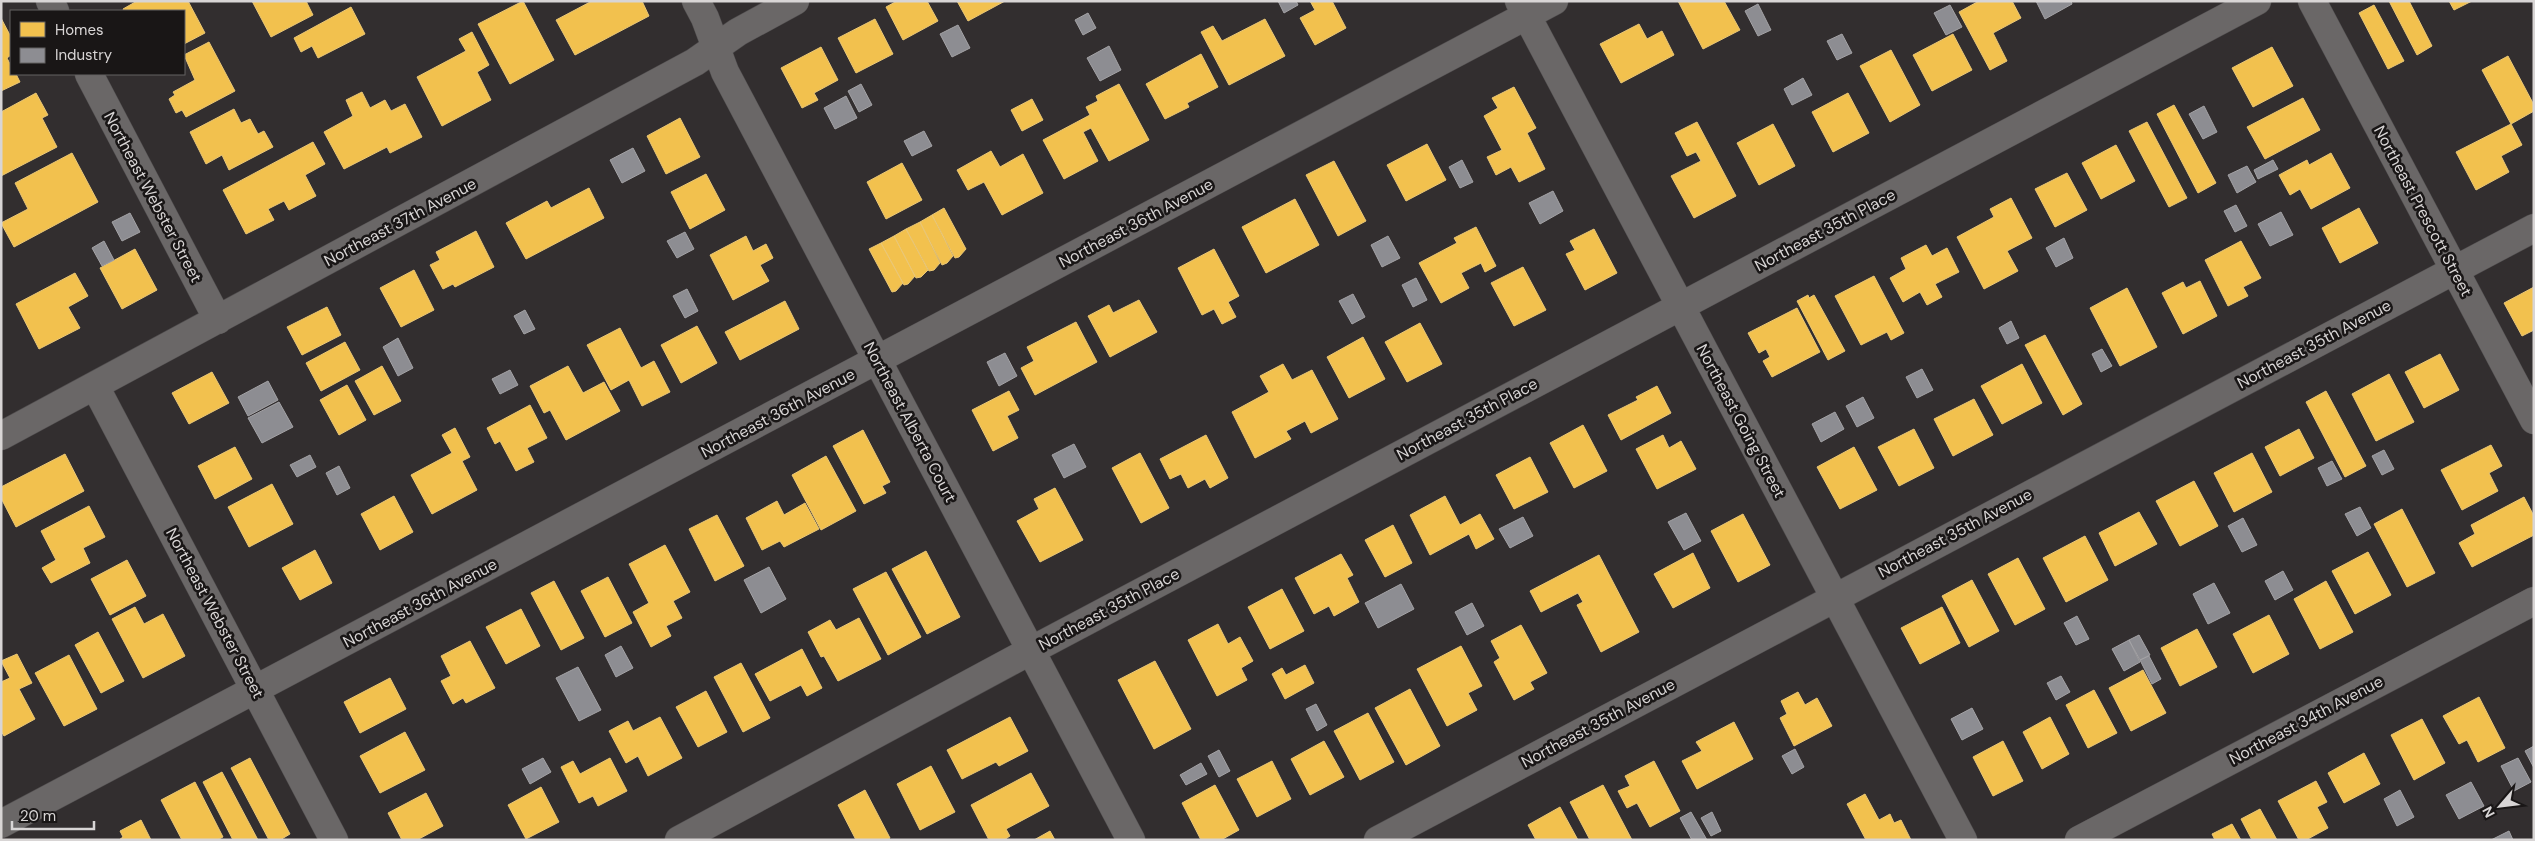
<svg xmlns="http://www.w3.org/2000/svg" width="2535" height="841" font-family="'DM Sans',sans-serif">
<rect width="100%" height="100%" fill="#322e2f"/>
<path fill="#f2c14e" stroke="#eac776" d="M137,1H188L205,33L184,44V11H124L123,9Z
M252,1H306L313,15L271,37Z
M523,1L554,60L510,84L478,24Z
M592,1H642L649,16L575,55L556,20Z
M897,1H927L938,21L903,40L886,7Z
M957,1H1005L968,21Z
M1310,1H1332L1346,28L1315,45L1300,18L1315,10Z
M1678,1H1724L1740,30L1703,49Z
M1979,1H2012L2021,18L1993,33L2007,61L1990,70L1959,12Z
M2389,1H2409L2432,46L2417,55Z
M2449,1H2472L2454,10Z
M2374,5L2404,61L2388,69L2359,13Z
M351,7L365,34L318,58L312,46L301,52L294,38Z
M1,18L11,37V55L7,58L11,66V74H16L20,82L1,91Z
M875,19L893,54L856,73L838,38Z
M1265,19L1285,56L1229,85L1201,32L1213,26L1222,41Z
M1639,24L1647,39L1662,31L1674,55L1621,83L1600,44Z
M472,32L489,65L477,72L491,100L442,126L417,77L466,51L459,39Z
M1953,34L1972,70L1932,91L1913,55Z
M209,42L235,91L186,117L182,110L176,113L169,99L175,95L173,92L195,80L184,55Z
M821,47L838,80L814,93L818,100L802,108L781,68Z
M2272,47L2293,86L2253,107L2232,68Z
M1891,50L1920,105L1890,122L1860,66Z
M1201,54L1218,87L1187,103L1189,107L1165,119L1146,84Z
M2508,56L2534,105V111L2511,124L2482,70Z
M1119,84L1149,140L1109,161L1091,128L1083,132L1098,161L1064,179L1043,140L1090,115L1086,107L1098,101L1096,96Z
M1514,87L1536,128L1527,133L1545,169L1519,182L1511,167L1496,175L1487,157L1502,150L1484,116L1498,108L1492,98Z
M362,92L370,108L385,100L391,111L405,104L422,137L390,153L387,147L344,169L324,132L353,116L346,100Z
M36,93L48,115L42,118L57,147L1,176V112Z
M1848,93L1869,133L1833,152L1812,112Z
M2303,98L2320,130L2265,159L2247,127Z
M1032,99L1043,120L1022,131L1011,110Z
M2174,105L2216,183L2198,193L2157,114Z
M234,109L241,123L250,119L258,134L264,131L273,147L229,170L222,155L206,164L190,132Z
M680,118L700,157L666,174L647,136Z
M1697,122L1736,196L1694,218L1671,176L1701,161L1696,152L1687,156L1675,133Z
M2147,122L2187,198L2169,207L2129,131Z
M1773,124L1795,166L1759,185L1737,143Z
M2511,124L2522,145L2501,156L2509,172L2476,190L2456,152Z
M313,142L325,164L305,175L316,196L289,210L284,201L268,209L274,220L246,234L223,190Z
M1427,144L1446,180L1406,201L1387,165Z
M2116,145L2135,181L2101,199L2082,163Z
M991,151L1000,167L1023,154L1043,193L1002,215L984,182L968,190L957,170Z
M72,153L98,202L14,247L1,223L28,209L15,183Z
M2331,153L2350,188L2311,209L2300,189L2290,195L2279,175L2307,160L2309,165Z
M1334,161L1366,221L1338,236L1306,175Z
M902,163L922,200L886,219L867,182Z
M2067,173L2087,210L2055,227L2035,189Z
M706,174L725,210L690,229L671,192Z
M589,188L604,218L526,259L506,223L547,201L551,208Z
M2011,198L2032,238L2007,251L2018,271L1984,289L1957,237L1994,217L1990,209Z
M1295,199L1319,245L1266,273L1242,227Z
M944,208L966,249L959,257L955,258L932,215Z
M2359,208L2378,243L2340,263L2322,228Z
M932,215L953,256L947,263L942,265L920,222Z
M920,222L940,263L934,270L929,271L906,229Z
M1476,227L1496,266L1485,272L1481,263L1461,273L1469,288L1441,303L1419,263L1457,243L1454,238Z
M906,229L928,270L921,277L916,278L894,236Z
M1594,229L1617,273L1585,290L1566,254L1575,250L1570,241Z
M476,231L494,267L455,287L453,284L443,289L430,265L440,260L436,252Z
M746,236L753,251L766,244L773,258L760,265L769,281L733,300L710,255Z
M894,236L915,276L908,284L904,285L881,243Z
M2241,241L2261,278L2243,287L2248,296L2228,306L2205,260Z
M881,243L903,283L896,291L892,292L869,249Z
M1926,245L1932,256L1947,248L1959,272L1935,284L1942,297L1927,305L1920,292L1903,302L1890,278L1906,269L1901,258Z
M135,249L157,290L122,309L100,268Z
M1214,249L1239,296L1228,302L1236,317L1222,324L1214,309L1202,315L1178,268Z
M1523,267L1546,310L1514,326L1491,283Z
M414,270L434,310L401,327L380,288Z
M75,273L88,296L68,307L80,328L39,349L16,304Z
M1874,276L1904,333L1891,340L1887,332L1861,345L1835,296Z
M2200,281L2217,316L2183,334L2162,293L2183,282L2186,288Z
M2534,287V330L2522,336L2504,303Z
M2127,288L2157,347L2120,366L2090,308Z
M1808,295L1809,298L1814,295L1845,351L1828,360L1797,301Z
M1139,300L1157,332L1110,357L1088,316L1109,305L1113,313Z
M785,301L799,329L740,360L725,332Z
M327,307L341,335L302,355L287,327Z
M1797,308L1820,352L1772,377L1763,361L1770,357L1766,349L1759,353L1748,333Z
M1076,322L1097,362L1035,395L1021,368L1034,361L1027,347Z
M1420,323L1442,364L1407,382L1385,342Z
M697,326L717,363L681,383L661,345Z
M620,328L641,368L654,361L670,392L642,406L629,380L611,390L587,345Z
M2045,335L2082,404L2063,415L2025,345Z
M1363,337L1385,379L1349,398L1327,357Z
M345,342L360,370L321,391L306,363Z
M2440,354L2459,390L2424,408L2405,372Z
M1283,364L1292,380L1312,370L1338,419L1311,433L1305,421L1286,431L1291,439L1255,458L1232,412L1269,392L1260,376Z
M2022,364L2042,403L2002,424L1981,386Z
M382,366L401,401L374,415L355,381Z
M568,366L583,393L604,382L620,411L566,440L550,410L544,413L530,386Z
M212,372L229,403L189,424L172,393Z
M2389,374L2414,422L2376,441L2352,394Z
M347,385L366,420L339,435L320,400Z
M1657,386L1671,413L1621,440L1608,415L1638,400L1636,397Z
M1009,391L1019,410L1007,416L1018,438L993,451L972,410Z
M2326,391L2366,466L2345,477L2306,402Z
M1974,399L1993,435L1953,456L1934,419Z
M530,405L547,438L527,448L534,462L516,471L500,441L495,444L487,428Z
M1583,425L1607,471L1574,488L1550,443Z
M455,428L470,457L462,461L477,490L432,514L411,475L452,453L442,435Z
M1914,429L1934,468L1899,486L1878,447Z
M2299,429L2314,458L2280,476L2265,447Z
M863,430L890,482L882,486L886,493L864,504L833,446Z
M1206,435L1228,478L1210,488L1205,479L1188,488L1181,474L1170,479L1160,459Z
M1663,435L1669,448L1681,441L1696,469L1657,489L1636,449Z
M2491,445L2502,466L2489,473L2498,491L2462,510L2441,470Z
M235,447L252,479L215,499L198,466Z
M1854,447L1877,490L1840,509L1817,467Z
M1140,453L1169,508L1141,523L1112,468Z
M2252,453L2272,492L2234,512L2214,473Z
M65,454L84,491L16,527L1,498V487Z
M826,456L856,511L821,530L792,475Z
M1530,457L1548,492L1514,509L1496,475Z
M2194,481L2218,526L2180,546L2156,501Z
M272,484L293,524L249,547L228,507Z
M1055,488L1083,540L1040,562L1017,521L1039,509L1034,499Z
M394,496L413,532L380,550L361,514Z
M1445,496L1460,525L1480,514L1494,539L1476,549L1469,534L1430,555L1410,515Z
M2524,497L2534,516V535L2472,567L2459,543L2475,534L2471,525Z
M777,501L784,515L805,503L819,529L784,547L780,541L762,550L746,518Z
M89,506L105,537L83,548L90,563L51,583L42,568L56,560L41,531Z
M2402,509L2435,573L2407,587L2374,524Z
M2139,512L2157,544L2115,566L2099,533Z
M1743,514L1770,565L1738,582L1711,531Z
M717,515L744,566L715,581L689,529Z
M1393,525L1412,563L1385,577L1365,540Z
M2085,536L2108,580L2066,602L2043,558Z
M665,545L690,592L673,601L682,618L666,626L671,636L651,647L633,612L649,603L629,564Z
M315,550L332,583L300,600L282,568Z
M926,551L960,617L927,634L892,569Z
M2368,552L2391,595L2355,614L2332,571Z
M1693,553L1710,588L1673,608L1654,574Z
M1341,554L1353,575L1347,578L1359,602L1334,616L1329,606L1314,614L1295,578Z
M1599,555L1639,632L1601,652L1577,605L1583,602L1578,593L1541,612L1530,591Z
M2018,558L2045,609L2015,625L1988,574Z
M127,560L146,596L110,615L91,579Z
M886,572L921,637L888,655L853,589Z
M608,577L632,623L605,637L581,591Z
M1972,580L1999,631L1969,647L1942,596Z
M554,581L584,638L561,650L531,593Z
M2326,581L2353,632L2320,649L2294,599Z
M1282,589L1304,631L1270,649L1248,607Z
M135,607L144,624L163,614L185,656L143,678L112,619Z
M1942,607L1960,643L1920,664L1901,628Z
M521,609L540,646L506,664L486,627Z
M2269,615L2289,654L2253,673L2233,634Z
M859,618L881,659L838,681L824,656L821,657L808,632L830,620L836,630Z
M1218,624L1228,644L1240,637L1253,661L1241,668L1247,680L1217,696L1188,640Z
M1521,625L1547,673L1530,682L1534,689L1514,700L1494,662L1500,658L1491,641Z
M2197,629L2217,667L2180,686L2161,648Z
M98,632L124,681L101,693L75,645Z
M470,641L495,688L466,703L463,698L453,704L441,681L451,676L441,656Z
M1461,646L1482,686L1468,693L1477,710L1447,726L1417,669Z
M802,649L822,688L807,696L801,685L770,701L755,674Z
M17,654L32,683L19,689L35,719L4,736L1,731V682L10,678L1,661Z
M69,655L97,709L64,726L35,673Z
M1155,661L1191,729L1154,749L1118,680Z
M741,663L770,718L743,732L714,677Z
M1305,665L1314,683L1285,699L1272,674L1282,668L1286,675Z
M2143,670L2166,713L2131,731L2109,688Z
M390,678L406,709L360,733L344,702Z
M1410,689L1440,746L1406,765L1375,708Z
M2094,690L2117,733L2088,748L2066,705Z
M706,691L727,732L698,747L676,707Z
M1798,692L1805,705L1817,698L1832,726L1794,746L1780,718L1787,714L1781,701Z
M2479,697L2505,748L2478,762L2467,740L2459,744L2443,716Z
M1368,713L1394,762L1360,780L1334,731Z
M660,717L682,758L648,776L638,756L626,763L609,731L628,721L633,731Z
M1010,717L1028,751L999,766L996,762L962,779L947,750Z
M2050,717L2069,754L2042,769L2023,732Z
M2422,719L2445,763L2414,780L2391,735Z
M1734,722L1753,759L1697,789L1682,761L1702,751L1696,742Z
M405,732L425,770L380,793L360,756Z
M1324,741L1344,777L1310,795L1291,759Z
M2003,741L2023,781L1993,796L1973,757Z
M2364,753L2380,784L2344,803L2328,773Z
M250,758L290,834L280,840H269L231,768Z
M610,758L627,791L598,806L593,796L579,803L561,767L573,761L580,774Z
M1272,761L1291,799L1257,817L1237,779Z
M1654,761L1680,811L1650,827L1637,803L1627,808L1618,791L1630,786L1625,776Z
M931,766L955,812L920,830L897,784Z
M222,772L258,840H233L203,782Z
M1031,773L1049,806L1006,829L1010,836L1004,840H989L971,805Z
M2316,781L2327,802L2317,807L2328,828L2306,840H2299L2278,801Z
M195,782L223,837L217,840H182L161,800Z
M1215,785L1239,830L1221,840H1201L1182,803Z
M1603,785L1632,840H1590L1570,802Z
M541,787L559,822L526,839L508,805Z
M865,790L890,838L887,840H856L838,805Z
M426,793L443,826L417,840H402L388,813Z
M1865,794L1879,820L1890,814L1894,823L1901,820L1911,840H1866L1847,804Z
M1560,807L1578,840H1536L1528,825Z
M2260,809L2277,840H2252L2241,819Z
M141,820L151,840H119L123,837L120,831Z
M2232,824L2241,840H2215L2212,834Z
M1050,831L1055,840H1034Z"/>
<path fill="#8d8d92" stroke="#a4a3a6" d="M1278,1H1296L1298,5L1284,13Z
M2036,1H2071L2072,4L2045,19Z
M1758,4L1771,30L1758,36L1745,11Z
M1950,5L1962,27L1946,35L1934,13Z
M1088,13L1096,28L1083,35L1075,20Z
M958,25L970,48L952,57L940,34Z
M1842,34L1852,53L1837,60L1827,41Z
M1109,46L1121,70L1100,81L1087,58Z
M1803,78L1812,95L1792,105L1784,89Z
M861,84L872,105L859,112L848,91Z
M846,96L857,118L835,129L824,108Z
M2204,106L2217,132L2203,139L2189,114Z
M924,131L932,146L912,156L904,141Z
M633,148L645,171L622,183L610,160Z
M1462,160L1473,182L1460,188L1449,167Z
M2273,160L2278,169L2258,179L2254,170Z
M2247,166L2256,182L2237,193L2228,175Z
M1553,191L1563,211L1540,224L1529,203Z
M2236,205L2247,226L2235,232L2224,211Z
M2281,212L2293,235L2270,246L2258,224Z
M130,213L140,232L122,241L112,222Z
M685,232L694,249L677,258L667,241Z
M1388,236L1400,258L1382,267L1371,245Z
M2064,238L2073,258L2056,267L2046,248Z
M104,241L114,260L102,266L92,248Z
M1416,278L1427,300L1413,307L1402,285Z
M687,289L698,311L685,318L673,296Z
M1353,294L1365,317L1352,324L1339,301Z
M525,310L535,329L524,334L514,316Z
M2011,321L2019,338L2007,344L1999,328Z
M398,338L413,368L398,376L383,347Z
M2102,349L2112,366L2101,372L2092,354Z
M1005,353L1017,376L999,386L987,362Z
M1922,369L1933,390L1917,398L1906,377Z
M510,370L518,385L500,394L492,379Z
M268,381L278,400L248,416L238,397Z
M1863,397L1874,418L1857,427L1846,406Z
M279,402L293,427L262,443L248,418Z
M1835,412L1844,429L1821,442L1812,424Z
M1074,444L1086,467L1064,478L1052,455Z
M2384,450L2394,469L2382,475L2372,456Z
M310,455L316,467L297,477L290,465Z
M2332,461L2342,479L2327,486L2318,468Z
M339,466L350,488L337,495L326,473Z
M2360,507L2371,528L2357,536L2345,514Z
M1686,513L1701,541L1684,550L1668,522Z
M1523,517L1533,536L1510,548L1499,529Z
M2243,518L2257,545L2242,552L2228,526Z
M769,567L786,599L761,613L744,580Z
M2283,571L2293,590L2275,600L2265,581Z
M2214,583L2230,613L2208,624L2193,594Z
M1401,584L1414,609L1378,628L1365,603Z
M1472,603L1484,626L1467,635L1455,612Z
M2077,616L2089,639L2076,645L2064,623Z
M2139,635L2150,655L2140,660L2129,640Z
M2129,640L2140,662L2124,671L2112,649Z
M621,646L633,668L616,677L605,655Z
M2149,656L2161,679L2152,684L2140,660Z
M578,667L601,710L579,721L556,678Z
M2061,676L2070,692L2056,700L2047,683Z
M1316,704L1327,725L1317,731L1306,709Z
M1972,708L1983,729L1962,740L1951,719Z
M2534,746V768L2525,751Z
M1795,749L1804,767L1792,774L1782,756Z
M1219,750L1230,771L1219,777L1208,756Z
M543,758L551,772L530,784L522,769Z
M2518,758L2531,782L2514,791L2501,766Z
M1201,763L1207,774L1186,785L1180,775Z
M2471,782L2484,806L2459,819L2446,795Z
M2400,790L2414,817L2397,826L2384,799Z
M1691,812L1707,840H1692L1680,818Z
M1712,812L1721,831L1711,836L1701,818Z
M2509,831L2513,840H2491Z"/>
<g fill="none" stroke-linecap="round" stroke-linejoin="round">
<defs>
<path id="minor" d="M50,1L55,11
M696,1L705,18L725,72L1131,840
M1519,1L1963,840
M2312,1L2534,420
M89,74L218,320
M95,386L334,840
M1,436L695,62L738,32L795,1
M1,824L1554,1
M679,840L1030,651L2257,1
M1378,840L2534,228
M2079,840L2534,601"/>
</defs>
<use href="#minor" stroke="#4f4c4d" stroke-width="29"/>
<use href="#minor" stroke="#6a6767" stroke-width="28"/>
</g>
<g text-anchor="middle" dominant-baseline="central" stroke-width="5" stroke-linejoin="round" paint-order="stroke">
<g font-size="16" fill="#d8d5d5" stroke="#191616">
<text transform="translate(153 197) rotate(62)">Northeast Webster Street</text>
<text transform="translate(2423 211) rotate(62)">Northeast Prescott Street</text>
<text transform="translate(400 222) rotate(-28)">Northeast 37th Avenue</text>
<text transform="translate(1136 223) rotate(-28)">Northeast 36th Avenue</text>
<text transform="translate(1825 230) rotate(-28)">Northeast 35th Place</text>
<text transform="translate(2314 344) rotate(-28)">Northeast 35th Avenue</text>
<text transform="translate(778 413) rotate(-28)">Northeast 36th Avenue</text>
<text transform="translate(1467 419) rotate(-28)">Northeast 35th Place</text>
<text transform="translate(1741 421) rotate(62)">Northeast Going Street</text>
<text transform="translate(910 422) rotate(62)">Northeast Alberta Court</text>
<text transform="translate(1955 533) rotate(-28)">Northeast 35th Avenue</text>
<text transform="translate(420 603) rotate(-28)">Northeast 36th Avenue</text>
<text transform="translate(1109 609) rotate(-28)">Northeast 35th Place</text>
<text transform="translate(215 613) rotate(62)">Northeast Webster Street</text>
<text transform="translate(2306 720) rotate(-28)">Northeast 34th Avenue</text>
<text transform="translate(1598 723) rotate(-28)">Northeast 35th Avenue</text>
</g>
</g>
<rect width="2535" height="841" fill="none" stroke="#d8d5d5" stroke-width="5"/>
<rect x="10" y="10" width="175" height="65" fill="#191616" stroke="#656262"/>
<rect x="20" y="22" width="25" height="15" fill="#f2c14e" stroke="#656262"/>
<text x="55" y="35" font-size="15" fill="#d8d5d5">Homes</text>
<rect x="20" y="48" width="25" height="15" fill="#8d8d92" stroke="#656262"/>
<text x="55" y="60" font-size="15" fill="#d8d5d5">Industry</text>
<g transform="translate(2500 806) rotate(242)" stroke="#191616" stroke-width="4" paint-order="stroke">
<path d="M0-4L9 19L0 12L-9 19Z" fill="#d8d5d5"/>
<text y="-8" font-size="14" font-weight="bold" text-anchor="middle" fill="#d8d5d5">N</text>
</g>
<path d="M12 821v8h82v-8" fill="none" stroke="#d8d5d5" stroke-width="2.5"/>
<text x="20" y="821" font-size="15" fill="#d8d5d5" stroke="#191616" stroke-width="4" paint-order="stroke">20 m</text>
</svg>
